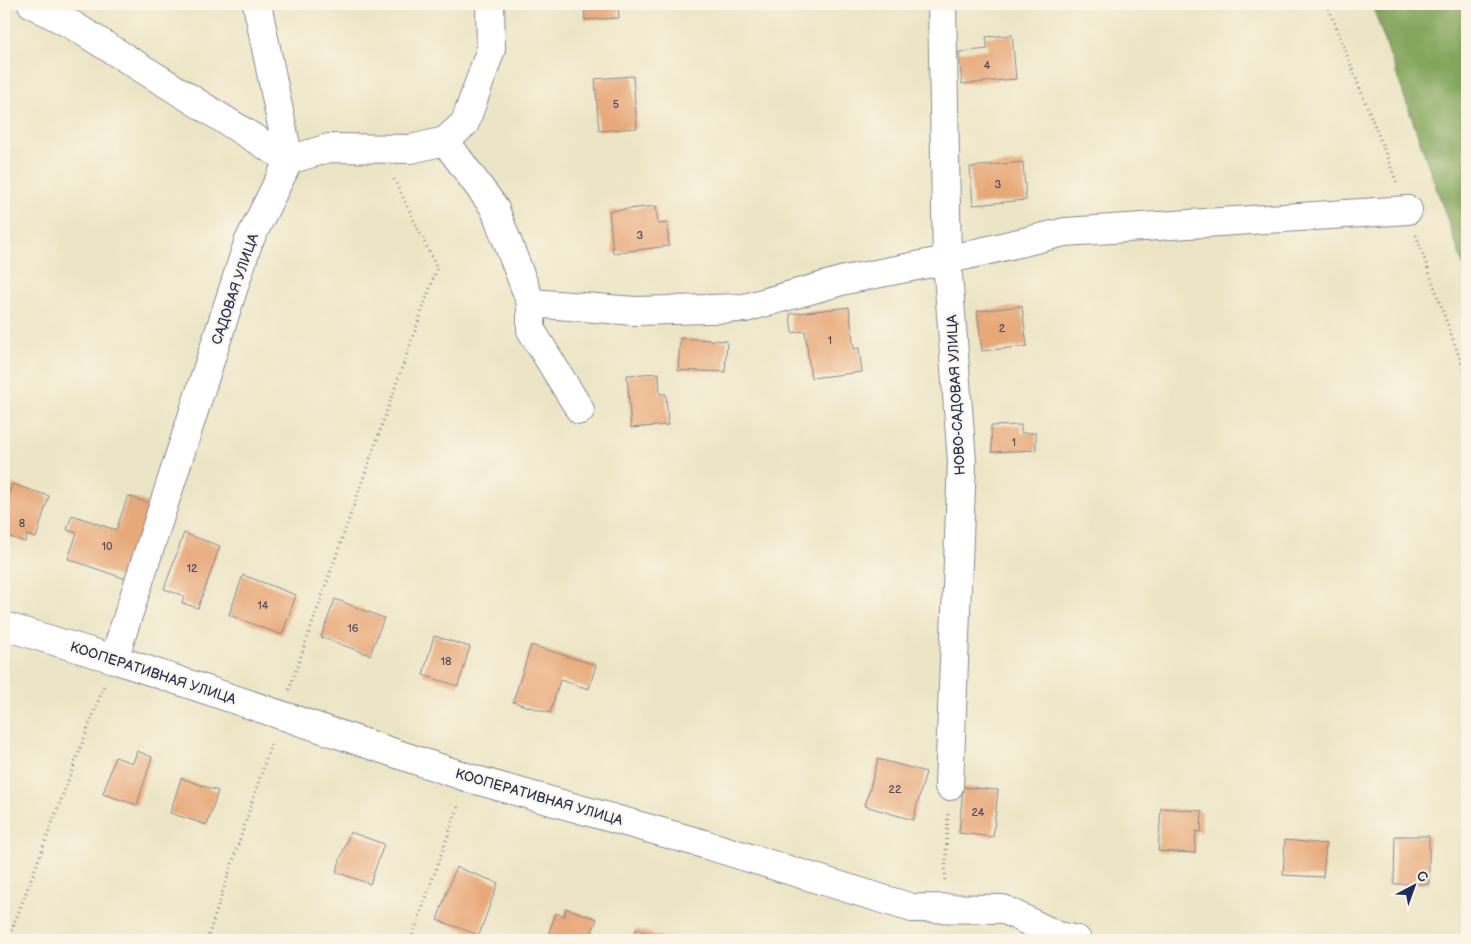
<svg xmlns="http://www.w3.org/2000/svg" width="1471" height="944" font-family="'Balsamiq Sans',sans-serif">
<rect width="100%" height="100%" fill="#fcf5e5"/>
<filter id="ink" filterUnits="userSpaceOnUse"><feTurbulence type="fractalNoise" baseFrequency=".02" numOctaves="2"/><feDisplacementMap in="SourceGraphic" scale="10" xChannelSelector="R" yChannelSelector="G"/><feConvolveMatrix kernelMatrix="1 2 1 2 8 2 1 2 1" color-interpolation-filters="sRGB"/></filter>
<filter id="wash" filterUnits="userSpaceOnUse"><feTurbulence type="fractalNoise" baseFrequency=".0096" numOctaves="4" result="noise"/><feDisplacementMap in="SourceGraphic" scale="20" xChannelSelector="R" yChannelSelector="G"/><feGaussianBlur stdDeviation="1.12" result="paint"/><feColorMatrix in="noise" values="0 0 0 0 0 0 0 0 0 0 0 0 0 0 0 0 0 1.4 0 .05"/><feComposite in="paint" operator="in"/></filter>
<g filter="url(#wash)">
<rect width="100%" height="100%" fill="#ece5c5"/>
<path fill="#83a65b" stroke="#4f6a5c" d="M1372,4H1456L1467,11V276Z"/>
<g id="blocks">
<path fill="#e8a979" d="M584,4H618L619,18L585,20Z
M1012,35L1016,79L962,84L959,52L988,49L986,37Z
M633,76L637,128L599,131L595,79Z
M1023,162L1026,200L973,205L970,167Z
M656,206L658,224L667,223L669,246L613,253L609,211Z
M1022,306L1027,346L982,351L977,311Z
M849,307L854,349L859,348L862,372L811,378L805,331L792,333L790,314Z
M680,338L727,341L725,372L678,370Z
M659,373L660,394H666L668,425L631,428L627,375Z
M1021,425V433H1036V450L992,452L991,426Z
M12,484L49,496L36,538L27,535L25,542L4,535V511Z
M128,496L155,505L129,580L68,559L77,533L67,530L72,515L116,530Z
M184,533L220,546L198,608L182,603L184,596L164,589Z
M243,575L296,595L282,635L229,615Z
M335,599L384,618L370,655L321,637Z
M434,636L470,647L458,686L423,675Z
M531,645L596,665L589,689L560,680L550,713L513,702Z
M137,751L152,757L137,805L103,794L115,757L133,763Z
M878,759L926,772L913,820L865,806Z
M181,778L218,791L207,825L170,813Z
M963,787L998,790L993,837L959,833Z
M1161,808L1202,811L1201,832L1196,831L1195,853L1158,851Z
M350,832L384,844L370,884L336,872Z
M1395,836H1429V884H1394Z
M1285,840L1326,844L1323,877L1283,875Z
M456,867L498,883L479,935L437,920Z
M566,908L597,919L589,940H546L556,913L564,916Z
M636,929L670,940H632Z"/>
</g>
</g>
<g filter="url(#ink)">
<use href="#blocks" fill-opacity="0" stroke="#848a92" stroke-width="1"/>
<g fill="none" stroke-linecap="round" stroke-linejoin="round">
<defs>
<path id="minor" d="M32,4L74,26L289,160
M257,4L289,160
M942,4L947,260L962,462L949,786
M445,141L494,207L531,303L635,311L745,308L845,280L947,260L1065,232L1408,210
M531,303V330L580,410
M4,626L114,659L469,778L704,844L912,908L1003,909L1058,936L1077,940
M114,659L248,243L289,160L329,148L411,149L445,141L465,123L491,49L490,4"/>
</defs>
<use href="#minor" stroke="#848a92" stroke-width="30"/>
<path stroke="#848a92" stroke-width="3" stroke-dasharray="1 4" stroke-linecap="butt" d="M1327,4L1397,183
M1416,235L1467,379
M289,690L437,268L393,177
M945,880L948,811
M8,940L105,683
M207,940L272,741
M411,940L459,804"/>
<use href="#minor" stroke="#fff" stroke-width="28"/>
</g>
</g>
<g text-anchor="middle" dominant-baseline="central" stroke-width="4" stroke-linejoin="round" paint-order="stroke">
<g font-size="11" fill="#4e4e65">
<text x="987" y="65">4</text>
<text x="616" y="104">5</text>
<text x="998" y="184">3</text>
<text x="640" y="235">3</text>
<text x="1002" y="328">2</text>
<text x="830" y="340">1</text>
<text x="1014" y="442">1</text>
<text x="22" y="523">8</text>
<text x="107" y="546">10</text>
<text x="192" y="568">12</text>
<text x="263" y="605">14</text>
<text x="353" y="628">16</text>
<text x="446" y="661">18</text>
<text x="895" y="789">22</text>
<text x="978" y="812">24</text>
</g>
<g font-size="14" fill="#1b2f5e" stroke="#fcf5e5">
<text transform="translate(235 289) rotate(-71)">САДОВАЯ УЛИЦА</text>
<text transform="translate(956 395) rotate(-93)">НОВО-САДОВАЯ УЛИЦА</text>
<text transform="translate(153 673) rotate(18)">КООПЕРАТИВНАЯ УЛИЦА</text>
<text transform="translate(539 797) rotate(16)">КООПЕРАТИВНАЯ УЛИЦА</text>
</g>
</g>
<rect width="1471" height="944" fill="none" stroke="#fcf5e5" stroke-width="20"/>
<g transform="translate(1414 886) rotate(41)" stroke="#fcf5e5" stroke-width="4" paint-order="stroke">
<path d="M0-4L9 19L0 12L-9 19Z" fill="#1b2f5e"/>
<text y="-8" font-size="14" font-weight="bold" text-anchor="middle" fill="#1b2f5e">С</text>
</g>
</svg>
